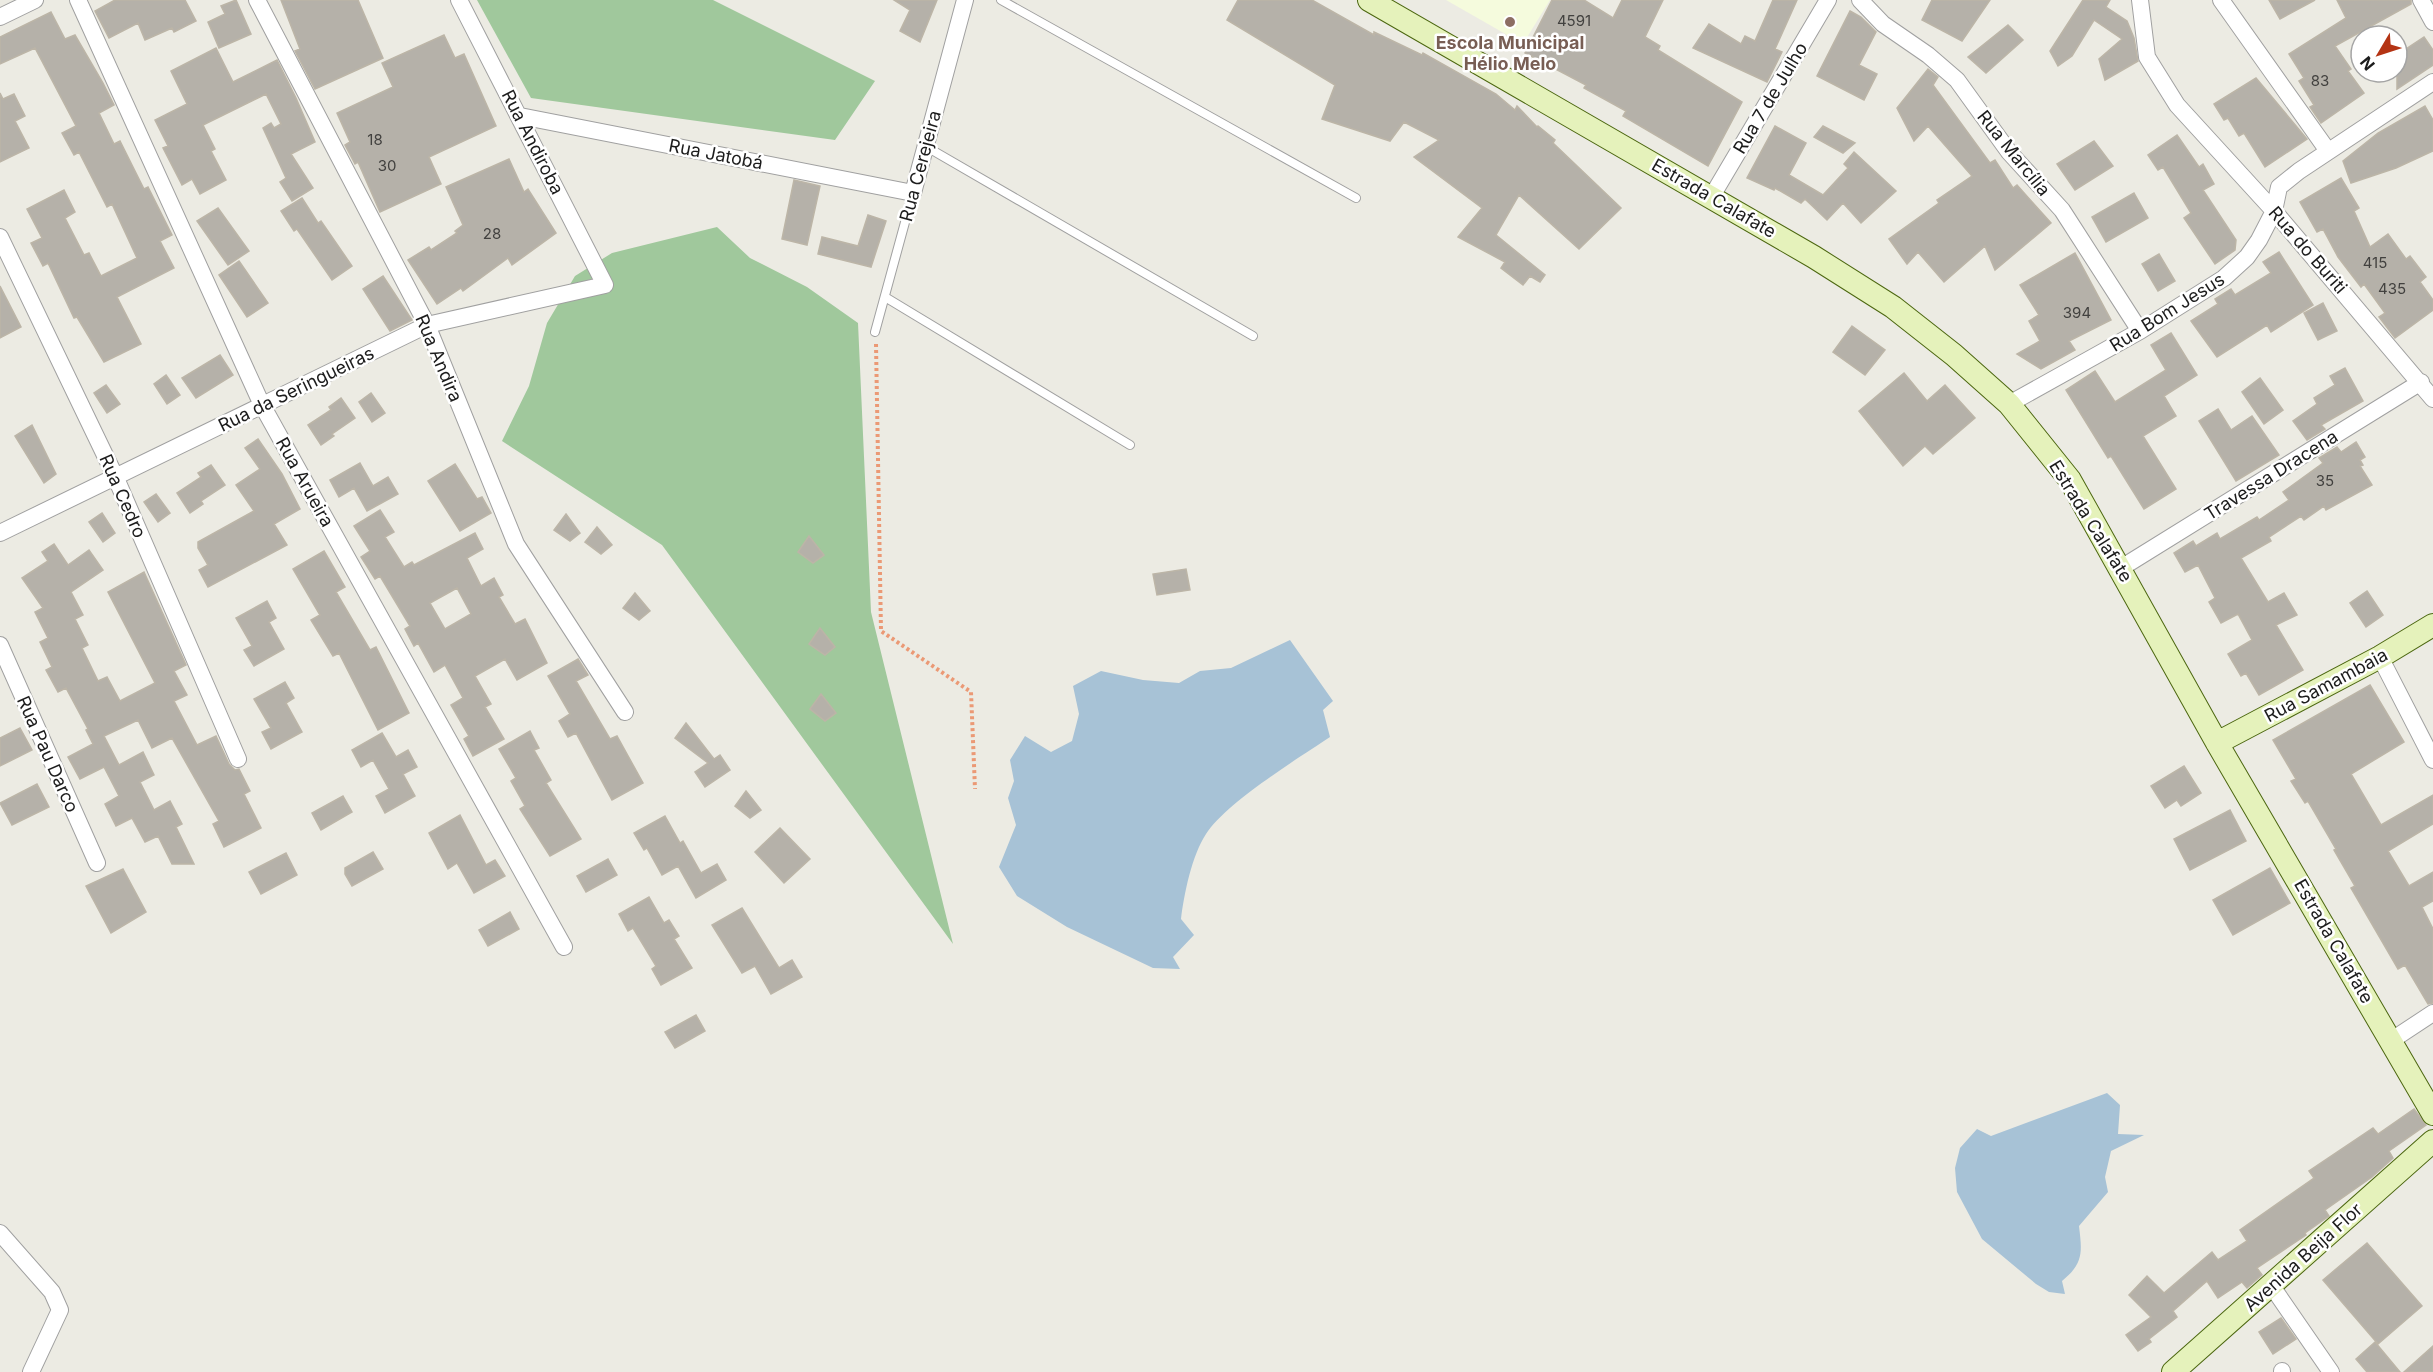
<svg xmlns="http://www.w3.org/2000/svg" width="2433" height="1372" font-family="Inter,sans-serif">
<rect width="100%" height="100%" fill="#ecebe3"/>
<path fill="#f5fbdd" d="M1446,0H1550L1523,44Z"/>
<path fill="#a0c89c" d="M477,0H713L875,81L835,140L531,98Z
M717,227L750,258L807,287L858,323L871,612L953,944L662,545L502,441L529,386L547,323L575,276L612,253Z"/>
<path fill="#a7c2d6" d="M1290,640L1333,701L1323,710L1330,737C1297,759 1226,803 1206,834C1192,855 1184,894 1181,919L1194,935L1173,957L1180,969L1153,968L1067,927L1017,896L999,867L1016,825L1008,798L1014,781L1010,760L1025,736L1051,752L1072,741L1079,714L1073,686L1101,671L1143,680L1179,683L1200,671L1231,668Z
M2107,1093L2120,1105L2118,1134L2144,1135L2111,1151L2105,1177L2108,1192L2079,1226C2082,1252 2084,1263 2062,1281L2065,1294L2049,1292L2036,1284L1982,1239L1957,1192L1955,1168L1960,1148L1977,1129L1991,1136Z"/>
<path fill="#b5b1a9" stroke="#bcb5a7" stroke-width="1.5" fill-rule="evenodd" d="M115,0H185L196,21L174,32L172,28L145,40L138,23L109,38L95,11Z
M236,0L251,34L219,48L208,22L225,14L221,6Z
M281,0H358L383,58L315,89L295,51L300,49Z
M894,0H937L920,42L900,31L910,10Z
M1238,0H1312L1374,35V32L1422,55L1423,53L1496,94L1515,110L1517,106L1537,127L1538,126L1555,140L1553,143L1621,208L1579,249L1519,195L1496,235L1545,275L1540,282L1530,276L1523,285L1501,268L1505,262L1458,237L1482,208L1414,157L1439,140L1404,122L1390,141L1322,119L1335,85L1227,20Z
M1552,0H1584L1613,18L1622,0H1663L1645,37L1660,46L1658,50L1742,102L1708,166L1623,116L1626,111L1584,88L1586,85L1525,53Z
M1773,0H1797L1775,49L1782,52L1767,82L1693,48L1709,24L1741,44L1745,36L1755,41Z
M1932,0H1990L1962,41L1922,20Z
M2083,0H2110L2106,7L2127,21L2134,38L2138,61L2105,80L2099,59L2122,39L2094,20L2072,56L2058,66L2050,51Z
M2269,0H2315L2280,19Z
M2337,0H2411V4L2335,46L2351,69L2348,71L2364,93L2321,123L2310,107L2314,105L2299,81L2304,78L2289,54L2346,18Z
M1850,11L1861,17L1876,32L1859,65L1877,74L1864,100L1817,76Z
M51,12L65,39L75,35L103,83L114,105L99,113L114,144L120,141L144,189L148,187L172,235L160,241L174,268L117,297L141,344L104,362L77,317L74,318L48,263L43,266L31,243L42,238L27,209L64,190L75,212L65,218L84,255L89,253L101,276L137,258L112,204L107,207L79,152L74,155L62,133L76,126L35,48L0,64V37Z
M2008,25L2023,40L1986,73L1968,57Z
M444,35L455,58L464,54L496,126L429,157L441,184L380,212L358,162L355,164L345,145L350,142L337,113L393,87L382,63Z
M2424,37L2433,50V65L2397,89V55Z
M216,48L233,82L277,60L296,98L315,142L291,154L313,188L292,201L280,182L286,178L263,128L271,123L274,128L281,124L266,94L203,125L215,149L211,151L226,180L200,194L192,179L182,185L163,148L168,146L155,120L187,104L171,71Z
M1928,69L1938,77L1933,85L1990,163L1995,160L2013,188L2017,185L2051,223L1995,270L1985,246L1944,282L1918,252L1907,264L1889,239L1939,203L1937,200L1972,176L1928,126L1914,141L1897,108Z
M2256,78L2307,139L2265,167L2244,133L2239,136L2228,118L2224,120L2214,104Z
M0,93L3,99L14,94L25,116L15,121L29,148L0,162Z
M2425,106L2433,120V151L2396,168L2351,183L2343,161L2378,133Z
M1775,126L1806,143L1789,175L1823,195L1848,168L1844,164L1854,152L1896,191L1861,223L1843,203L1827,220L1805,199L1801,203L1775,188L1774,190L1747,178Z
M1823,126L1855,143L1843,153L1814,137Z
M2177,135L2199,167L2203,164L2214,184L2203,190L2236,240L2235,250L2215,264L2184,218L2191,213L2163,167L2158,170L2148,155Z
M2094,141L2113,166L2075,190L2057,164Z
M509,159L524,192L528,189L556,233L512,265L508,258L463,291L461,288L437,304L408,260L429,247L431,250L457,233L455,231L463,225L446,187Z
M2341,178L2359,208L2354,211L2370,247L2388,234L2406,259L2410,256L2426,277L2420,282L2433,300V310L2395,338L2379,317L2385,313L2364,284L2361,287L2338,257L2323,229L2317,232L2300,202Z
M794,180L820,186L807,245L782,239Z
M2134,193L2148,218L2106,242L2092,217Z
M302,198L318,223L321,221L352,266L332,280L297,229L294,231L281,211Z
M218,208L249,251L228,265L197,221Z
M868,215L886,221L871,267L818,254L822,237L858,246Z
M2279,252L2313,305L2271,332L2267,325L2217,357L2191,321L2218,304L2215,299L2231,289L2235,295L2271,273L2263,262Z
M2075,253L2111,320L2069,341L2075,350L2041,369L2017,354L2040,341L2029,321L2039,315L2020,285Z
M2159,254L2175,281L2158,291L2142,264Z
M239,261L268,303L247,317L219,275Z
M383,276L412,320L390,331L363,289Z
M0,286L21,327L0,338Z
M2323,303L2337,331L2318,340L2304,313Z
M1852,326L1885,350L1865,375L1833,352Z
M2171,333L2197,375L2164,396L2176,416L2143,436L2176,489L2144,509L2111,456L2108,458L2066,390L2095,371L2115,402L2166,370L2151,345Z
M220,355L233,375L196,398L182,378Z
M2345,368L2363,401L2321,425L2325,429L2307,440L2293,421L2317,404L2314,398L2335,385L2330,376Z
M1904,373L1927,401L1945,385L1975,418L1933,454L1925,446L1903,466L1859,411Z
M166,375L180,395L167,404L154,384Z
M2260,378L2283,410L2264,424L2242,392Z
M106,385L120,404L107,413L94,393Z
M371,393L385,413L372,422L359,402Z
M341,398L355,418L332,434L334,436L321,445L308,425L331,410L329,407Z
M2218,409L2231,430L2252,416L2279,455L2236,481L2199,421Z
M32,425L56,474L44,483L15,436Z
M258,439L282,474L300,509L274,524L287,545L208,587L199,570L208,565L198,548V542L254,511L236,485L260,469L245,448Z
M2356,442L2365,457L2360,460L2363,465L2360,466L2372,485L2326,510L2324,506L2304,520L2301,516L2269,537L2271,541L2241,558L2268,602L2284,593L2297,615L2276,625L2303,670L2259,695L2246,673L2241,676L2228,654L2252,640L2238,614L2221,623L2209,602L2215,598L2198,565L2185,572L2174,553L2193,541L2196,546L2217,533L2220,539L2257,517L2259,520L2289,500L2283,492L2323,463L2319,458L2337,447L2341,452Z
M360,463L373,486L388,477L398,494L367,511L354,488L339,497L330,480Z
M455,464L477,499L482,497L491,513L460,531L428,481Z
M211,465L225,485L201,501L203,504L190,513L177,493L201,477L198,473Z
M156,494L170,513L158,522L144,502Z
M380,510L394,532L385,537L404,567L412,562L414,565L475,533L483,549L467,558L481,586L494,578L503,595L499,597L515,624L525,619L547,663L517,680L505,659L475,676L491,704L485,707L504,739L473,756L464,739L469,736L451,705L463,698L445,665L434,672L418,643L414,646L405,629L410,626L380,576L375,579L361,557L370,551L354,526ZM457,588L471,614L445,629L430,603Z
M102,513L115,533L103,542L89,522Z
M566,514L580,533L570,541L554,530Z
M597,527L612,545L601,554L585,542Z
M809,536L824,555L813,563L798,552Z
M54,544L68,565L89,550L103,570L71,592L83,615L75,619L88,645L82,648L98,681L107,677L120,701L155,683L108,592L144,572L186,665L174,671L187,695L174,701L197,745L216,736L229,764L235,770L239,769L250,791L244,794L261,828L224,847L213,824L219,821L172,738L152,748L138,720L104,736L119,765L143,752L154,775L140,782L154,810L170,801L182,824L176,827L194,864H172L158,836L145,842L132,818L116,826L105,804L119,796L104,767L80,779L68,757L93,744L86,730L88,729L66,688L58,692L46,670L52,667L40,642L48,638L35,612L43,608L22,578L48,561L42,552Z
M324,551L345,587L336,592L370,650L376,647L409,713L378,730L339,653L333,656L311,620L320,615L293,569Z
M1186,569L1190,590L1157,595L1153,574Z
M2367,591L2383,615L2366,627L2350,603Z
M635,593L650,611L639,620L623,608Z
M267,601L276,618L269,622L284,649L254,666L244,650L252,646L236,618Z
M820,628L835,647L825,655L809,644Z
M578,659L588,675L576,681L610,739L617,736L643,783L612,800L576,733L568,737L559,721L570,714L548,676Z
M285,682L294,698L286,703L302,732L271,749L262,732L271,728L254,699Z
M2370,685L2404,742L2351,774L2381,825L2433,795V824L2388,851L2409,886L2433,872V901L2422,907L2433,929V1003L2428,1004L2405,965L2398,969L2351,888L2355,886L2334,850L2336,849L2308,801L2305,803L2291,781L2296,779L2273,740Z
M821,694L836,713L825,721L810,709Z
M686,723L714,759L720,755L730,770L705,787L695,772L708,763L675,738Z
M20,728L32,750L0,766V738Z
M530,731L539,748L534,750L551,780L546,783L581,839L550,856L520,809L525,806L511,781L516,778L499,749Z
M382,733L396,757L408,750L417,767L403,774L415,796L385,813L376,796L389,789L373,760L361,767L352,750Z
M2184,766L2201,793L2181,806L2177,800L2165,808L2151,786Z
M37,784L49,807L12,825L0,803Z
M746,791L761,810L750,818L735,806Z
M343,796L352,812L321,830L312,813Z
M2230,810L2246,841L2190,870L2174,839Z
M460,815L486,865L495,860L505,876L474,893L457,863L448,869L429,833Z
M665,816L680,843L683,841L701,873L717,864L726,880L696,898L678,866L662,875L647,848L644,850L634,833Z
M780,828L810,859L784,883L755,852Z
M373,852L383,869L352,886L345,874V868Z
M286,853L297,875L261,894L249,872Z
M608,859L617,875L586,892L577,876Z
M2270,868L2290,903L2233,935L2213,900Z
M123,869L146,912L111,933L86,886Z
M649,897L664,923L669,920L679,936L674,939L692,968L661,985L652,969L656,966L633,928L628,931L619,914Z
M742,908L779,968L792,960L802,977L771,994L755,966L742,973L712,925Z
M510,912L519,929L488,946L479,930Z
M696,1015L705,1031L675,1048L665,1032Z
M2414,1109L2426,1125L2389,1151L2393,1158L2372,1177L2325,1210L2329,1216L2305,1233L2306,1235L2257,1268L2262,1275L2247,1288L2242,1282L2218,1298L2207,1281L2173,1311L2177,1317L2149,1339L2151,1342L2138,1351L2126,1335L2151,1317L2129,1295L2147,1276L2164,1293L2212,1252L2218,1260L2247,1241L2240,1230L2314,1178L2309,1171L2373,1128L2378,1134Z
M2367,1243L2422,1306L2378,1344L2323,1280Z
M2281,1318L2296,1339L2273,1354L2259,1332Z
M2375,1342L2400,1372H2367L2356,1359Z
M2433,1346V1372H2404Z"/>
<g fill="none" stroke-linecap="round" stroke-linejoin="round">
<defs>
<path id="lane" d="M1001,0L1356,198
M925,146L1253,336
M885,297L1130,445
M875,332L913,193"/>
<path id="street" d="M78,0L262,405L564,947
M257,0L427,325L516,544L625,712
M1860,0L1883,24L1928,55L1957,80L2009,152L2062,210L2140,331
M2140,0L2147,57L2177,105L2274,211L2433,399
M2221,0L2328,151
M2421,0L2433,22
M0,17L35,0
M520,116L913,193L965,0
M1712,196L1828,0
M0,237L115,476L238,759
M2009,404L2140,331L2224,278L2247,257L2259,240L2274,211L2279,187L2299,171L2433,82
M0,533L427,325L605,285L459,0
M2121,568L2421,382
M0,645L97,863
M2380,657L2433,760
M2392,1040L2433,1013
M0,1233L52,1292L60,1310L31,1372
M2271,1285L2331,1372
M2282,1371V1372"/>
<path id="secondary" d="M1369,0L1814,257L1893,307L1954,355L2009,404L2070,480L2217,743L2433,1114
M2217,743L2380,657L2433,625
M2173,1372L2433,1141"/>
</defs>
<use href="#lane" stroke="#a0a0a0" stroke-width="10"/>
<use href="#street" stroke="#a0a0a0" stroke-width="18"/>
<use href="#secondary" stroke="#4c6710" stroke-width="24"/>
<path stroke="#eb9975" stroke-width="4" stroke-dasharray="3 3" stroke-linecap="butt" d="M876,344L881,631L971,692L975,789"/>
<use href="#lane" stroke="#fff" stroke-width="8"/>
<use href="#street" stroke="#fff" stroke-width="16"/>
<use href="#secondary" stroke="#e5f2bb" stroke-width="22"/>
</g>
<circle fill="#8d6e63" stroke="#fff" stroke-width="2" cx="1510" cy="22" r="6"/>
<g text-anchor="middle" dominant-baseline="central" stroke-width="5" stroke-linejoin="round" paint-order="stroke">
<g font-size="15" fill="#42413f">
<text x="1574" y="20">4591</text>
<text x="2320" y="80">83</text>
<text x="375" y="139">18</text>
<text x="387" y="165">30</text>
<text x="492" y="233">28</text>
<text x="2375" y="262">415</text>
<text x="2392" y="288">435</text>
<text x="2077" y="312">394</text>
<text x="2325" y="480">35</text>
</g>
<g font-size="18" font-weight="bold" fill="#785e54" stroke="#fff">
<text x="1510" y="42">Escola Municipal<tspan x="1510" dy="21">Hélio Melo</tspan></text>
</g>
<g font-size="18" fill="#1c1c1c" stroke="#fff">
<text transform="translate(1770 98) rotate(-59)">Rua 7 de Julho</text>
<text transform="translate(533 142) rotate(63)">Rua Andiroba</text>
<text transform="translate(2014 153) rotate(51)">Rua Marcília</text>
<text transform="translate(716 154) rotate(11)">Rua Jatobá</text>
<text transform="translate(920 166) rotate(-75)">Rua Cerejeira</text>
<text transform="translate(1714 198) rotate(30)">Estrada Calafate</text>
<text transform="translate(2308 250) rotate(49)">Rua do Buriti</text>
<text transform="translate(2167 312) rotate(-32)">Rua Bom Jesus</text>
<text transform="translate(439 358) rotate(67)">Rua Andira</text>
<text transform="translate(296 389) rotate(-26)">Rua da Seringueiras</text>
<text transform="translate(2271 475) rotate(-32)">Travessa Dracena</text>
<text transform="translate(305 482) rotate(61)">Rua Arueira</text>
<text transform="translate(123 496) rotate(66)">Rua Cedro</text>
<text transform="translate(2091 521) rotate(58)">Estrada Calafate</text>
<text transform="translate(2326 685) rotate(-28)">Rua Samambaia</text>
<text transform="translate(48 754) rotate(66)">Rua Pau Darco</text>
<text transform="translate(2334 941) rotate(60)">Estrada Calafate</text>
<text transform="translate(2303 1257) rotate(-42)">Avenida Beija Flor</text>
</g>
</g>
<g transform="translate(2379 54) rotate(231)"><circle r="28" fill="#ffffff" stroke="#a4a4a4" stroke-width="1.5"/>
<path d="M0-4.5L10 22L0 15L-10 22Z" fill="#b43414"/>
<text y="-9" font-size="16" font-weight="bold" text-anchor="middle" fill="#1c1c1c">N</text>
</g>
</svg>
